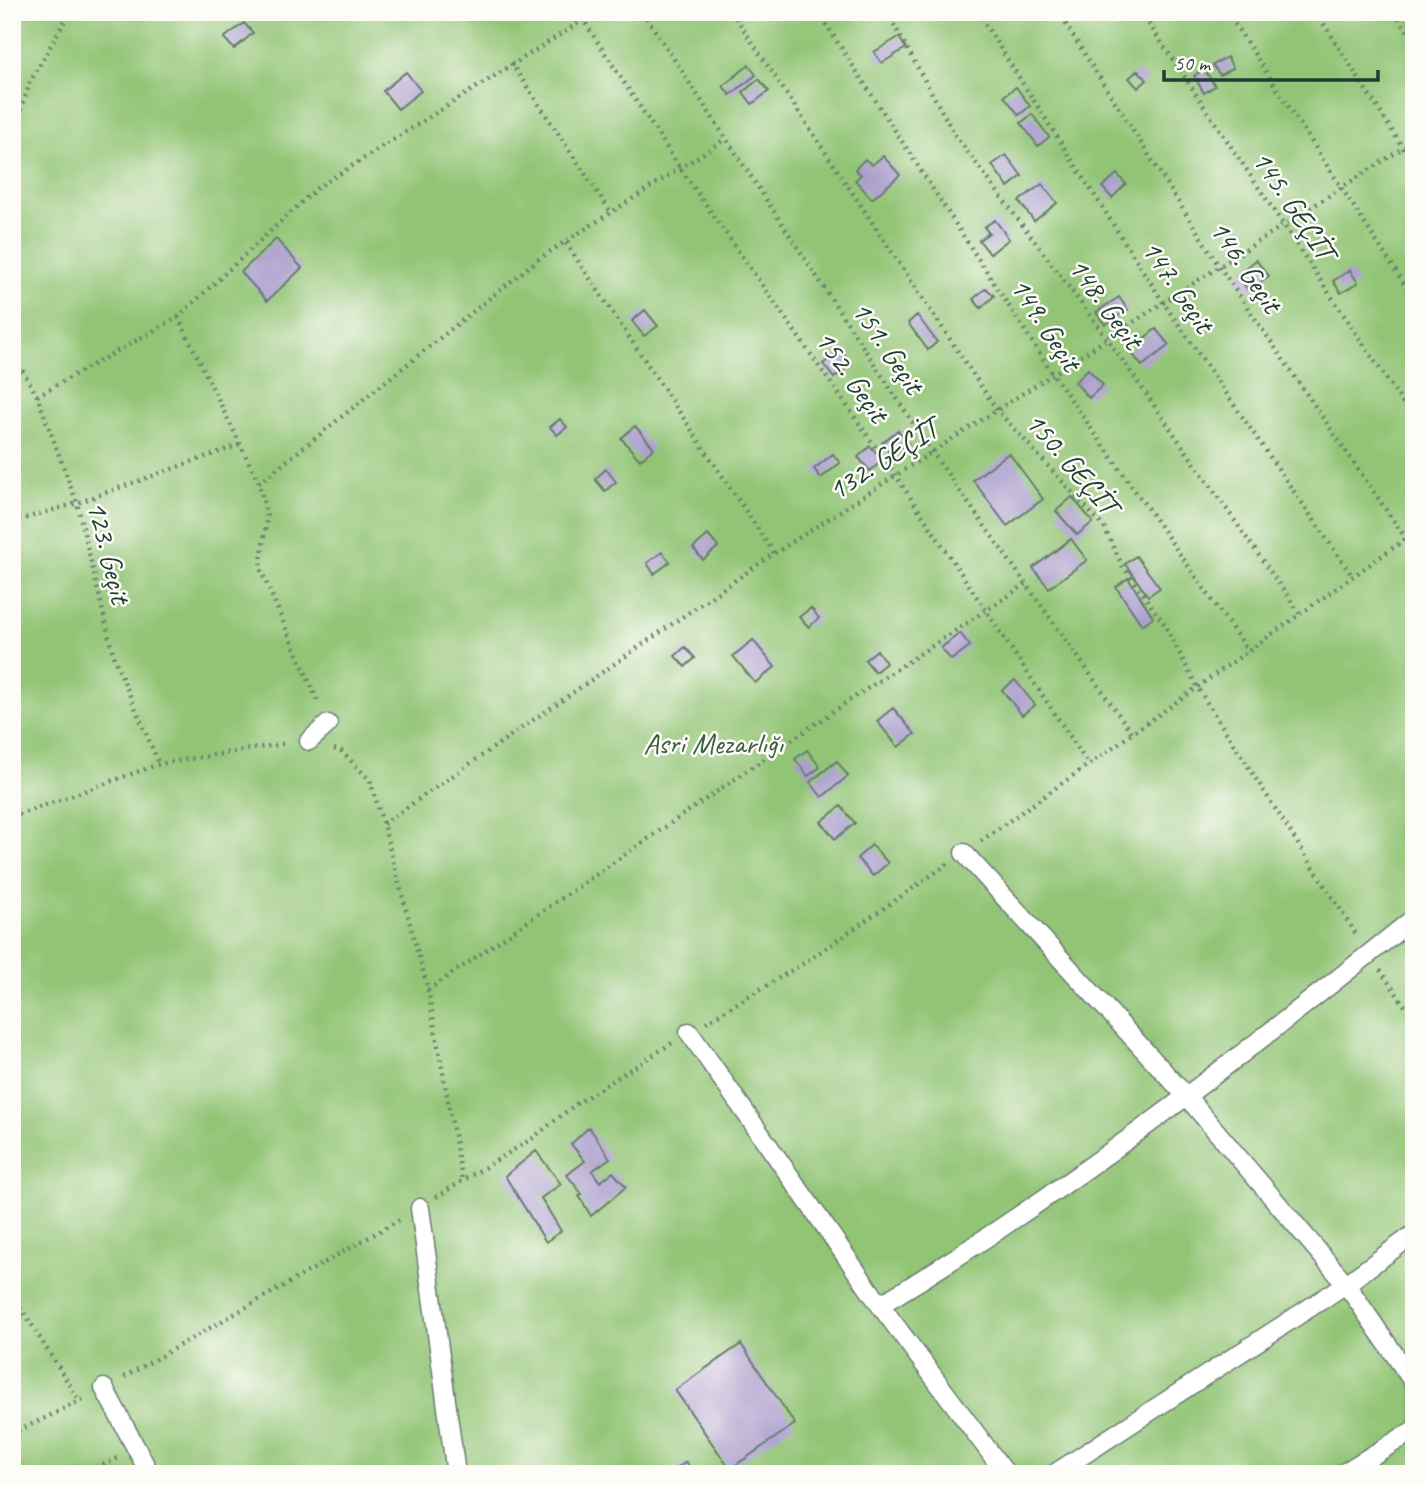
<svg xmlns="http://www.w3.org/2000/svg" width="1426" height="1486" font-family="Caveat,sans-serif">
<rect width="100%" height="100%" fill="#fdfcf7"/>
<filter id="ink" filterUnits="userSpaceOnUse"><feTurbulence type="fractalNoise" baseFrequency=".0143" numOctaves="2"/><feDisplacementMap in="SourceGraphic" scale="14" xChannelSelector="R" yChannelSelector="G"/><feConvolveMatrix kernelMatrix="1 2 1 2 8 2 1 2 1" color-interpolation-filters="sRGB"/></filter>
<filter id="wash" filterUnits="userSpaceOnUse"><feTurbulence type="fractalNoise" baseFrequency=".00686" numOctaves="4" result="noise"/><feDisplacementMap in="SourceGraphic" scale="28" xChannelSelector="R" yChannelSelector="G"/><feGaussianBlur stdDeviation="1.57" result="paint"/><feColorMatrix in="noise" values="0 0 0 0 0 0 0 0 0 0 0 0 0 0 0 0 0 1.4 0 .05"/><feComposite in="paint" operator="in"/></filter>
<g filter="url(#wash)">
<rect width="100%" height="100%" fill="#f4f0de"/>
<path fill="#91c474" stroke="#588054" stroke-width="2" d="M12,12H1414V1474H12Z"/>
<g id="blocks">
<path fill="#ab9ecd" d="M244,23L253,33L234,49L224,38Z
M899,37L906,48L882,63L874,52Z
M1227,57L1233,68L1220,75L1213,65Z
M749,65L756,75L730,95L723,86Z
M1204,69L1215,86L1204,93L1194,76Z
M1138,70L1147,80L1138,88L1129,78Z
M406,72L421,91L398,109L383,91Z
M759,79L769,91L752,104L743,92Z
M1016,87L1030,106L1019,115L1004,96Z
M1032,114L1049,137L1038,146L1021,123Z
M1006,155L1022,176L1008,187L992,165Z
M883,156L900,175L872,199L855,180L861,175L855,169L865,159L872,165Z
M1117,174L1126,184L1112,198L1102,187Z
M1042,184L1057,203L1034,221L1019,201Z
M995,220L1009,239L990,254L979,240L989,233L984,227Z
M276,239L302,268L267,301L241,272Z
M1256,260L1269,276L1249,291L1237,276Z
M1350,270L1358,283L1341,293L1333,281Z
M986,288L994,296L981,308L973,299Z
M1119,297L1128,310L1105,325L1096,312Z
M645,310L658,326L644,336L632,321Z
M917,315L937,342L928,350L908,323Z
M1156,329L1169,345L1142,366L1129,350Z
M841,350L852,364L834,378L823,364Z
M1088,369L1103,385L1089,398L1075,382Z
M560,419L567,427L557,435L550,427Z
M635,426L654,448L640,460L621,438Z
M898,430L908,443L891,455L882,443Z
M870,446L883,460L870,471L858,457Z
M1009,453L1043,499L1007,526L973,480Z
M833,454L840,463L821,478L814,469Z
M606,469L616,482L605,491L595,479Z
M1072,497L1093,522L1077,535L1056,511Z
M708,535L718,547L703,560L693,548Z
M1071,539L1087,560L1049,588L1033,568Z
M662,552L670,562L654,574L647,563Z
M1136,556L1160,588L1148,596L1125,564Z
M1128,578L1153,617L1142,625L1116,587Z
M811,608L819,618L809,627L799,617Z
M960,633L970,646L951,660L941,648Z
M753,640L775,667L755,683L733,656Z
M685,647L695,658L685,667L675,656Z
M877,650L886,663L875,672L865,660Z
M1015,680L1035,705L1022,715L1002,690Z
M893,708L915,734L898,747L877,721Z
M807,750L820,767L808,776L795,759Z
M837,761L848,776L822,797L810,782Z
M841,806L855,823L835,839L821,822Z
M872,845L888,863L873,876L857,858Z
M589,1127L610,1158L592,1171L600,1182L613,1172L626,1187L591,1216L579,1196L582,1194L567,1175L585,1161L571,1144Z
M536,1151L561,1184L541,1198L561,1231L546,1242L505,1176Z
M741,1344L795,1424L730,1469L675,1390Z
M686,1462L694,1474H669Z"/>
</g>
</g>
<g filter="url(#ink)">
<use href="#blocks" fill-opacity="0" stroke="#6a7c70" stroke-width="2"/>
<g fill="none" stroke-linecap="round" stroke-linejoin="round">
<defs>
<path id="lane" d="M309,741L328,724
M964,853L1187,1097L1346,1284L1414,1383
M689,1032L880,1305L1006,1474
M420,1208L456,1474
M880,1305C1069,1191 1242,1056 1414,918
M104,1388L150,1474
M1054,1474L1346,1284L1414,1234
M1342,1474L1414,1430"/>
</defs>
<use href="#lane" stroke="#6a7c70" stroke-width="21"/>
<path stroke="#6a7c70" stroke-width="4.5" stroke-dasharray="2 5" stroke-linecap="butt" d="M578,12L680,168L896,476L1089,765
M643,12L932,452L1132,733
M732,12L997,410L1104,527L1122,565L1165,625L1197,687L1358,937
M818,12L1053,374L1248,651
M887,12L955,135L1107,338L1300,614
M977,12L1163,302L1353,577
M1058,12L1219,266L1406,539
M1141,12L1414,420
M1227,12L1414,299
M1316,12L1414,165
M1395,12L1414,41
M511,63L612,214
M12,137L30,82L70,12
M566,243L774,553
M178,317L259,483L267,517L260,568L319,704
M12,352L37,396L77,503L114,658L159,764
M37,396L178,317L317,188L596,12
M259,483L540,258L724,140
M12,522L77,503L239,445
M334,749L341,751L370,780L383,824L428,990L462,1179
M12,817L159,764L288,743
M383,824L766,559L1414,141
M981,841L1414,533
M1380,970L1414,1019
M428,990L850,700L1026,584
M706,1022L804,963L948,864
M436,1197L533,1138L576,1104L672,1043
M12,1266L21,1308L80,1401
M124,1377L399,1220
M12,1434L86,1398
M84,1474L118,1458"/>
<use href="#lane" stroke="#fff" stroke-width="18"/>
</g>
</g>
<g text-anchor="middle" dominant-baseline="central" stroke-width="5" stroke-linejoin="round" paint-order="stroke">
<g font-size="30" fill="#1f3d34" stroke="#fdfcf7">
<text transform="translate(1294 205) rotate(56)">145. GEÇİT</text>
<text transform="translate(1246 266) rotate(56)">146. Geçit</text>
<text transform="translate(1178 286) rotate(56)">147. Geçit</text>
<text transform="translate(1106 303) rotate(54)">148. Geçit</text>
<text transform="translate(1046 324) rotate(57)">149. Geçit</text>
<text transform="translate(888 347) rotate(56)">151. Geçit</text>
<text transform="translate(852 376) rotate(55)">152. Geçit</text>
<text transform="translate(883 459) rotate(-33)">132. GEÇİT</text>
<text transform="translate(1072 463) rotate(49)">150. GEÇİT</text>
<text transform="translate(109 552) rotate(76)">123. Geçit</text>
</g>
<g font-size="30" fill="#3c5f44" stroke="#fdfcf7">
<text x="713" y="743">Asri Mezarlığı</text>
</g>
</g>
<rect width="1426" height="1486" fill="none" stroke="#fdfcf7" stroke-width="42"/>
<path d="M1164 70v10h214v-10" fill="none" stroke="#1f3d34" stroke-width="3.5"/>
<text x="1174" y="70" font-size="21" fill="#1f3d34" stroke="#fdfcf7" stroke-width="5" paint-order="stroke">50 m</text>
</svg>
